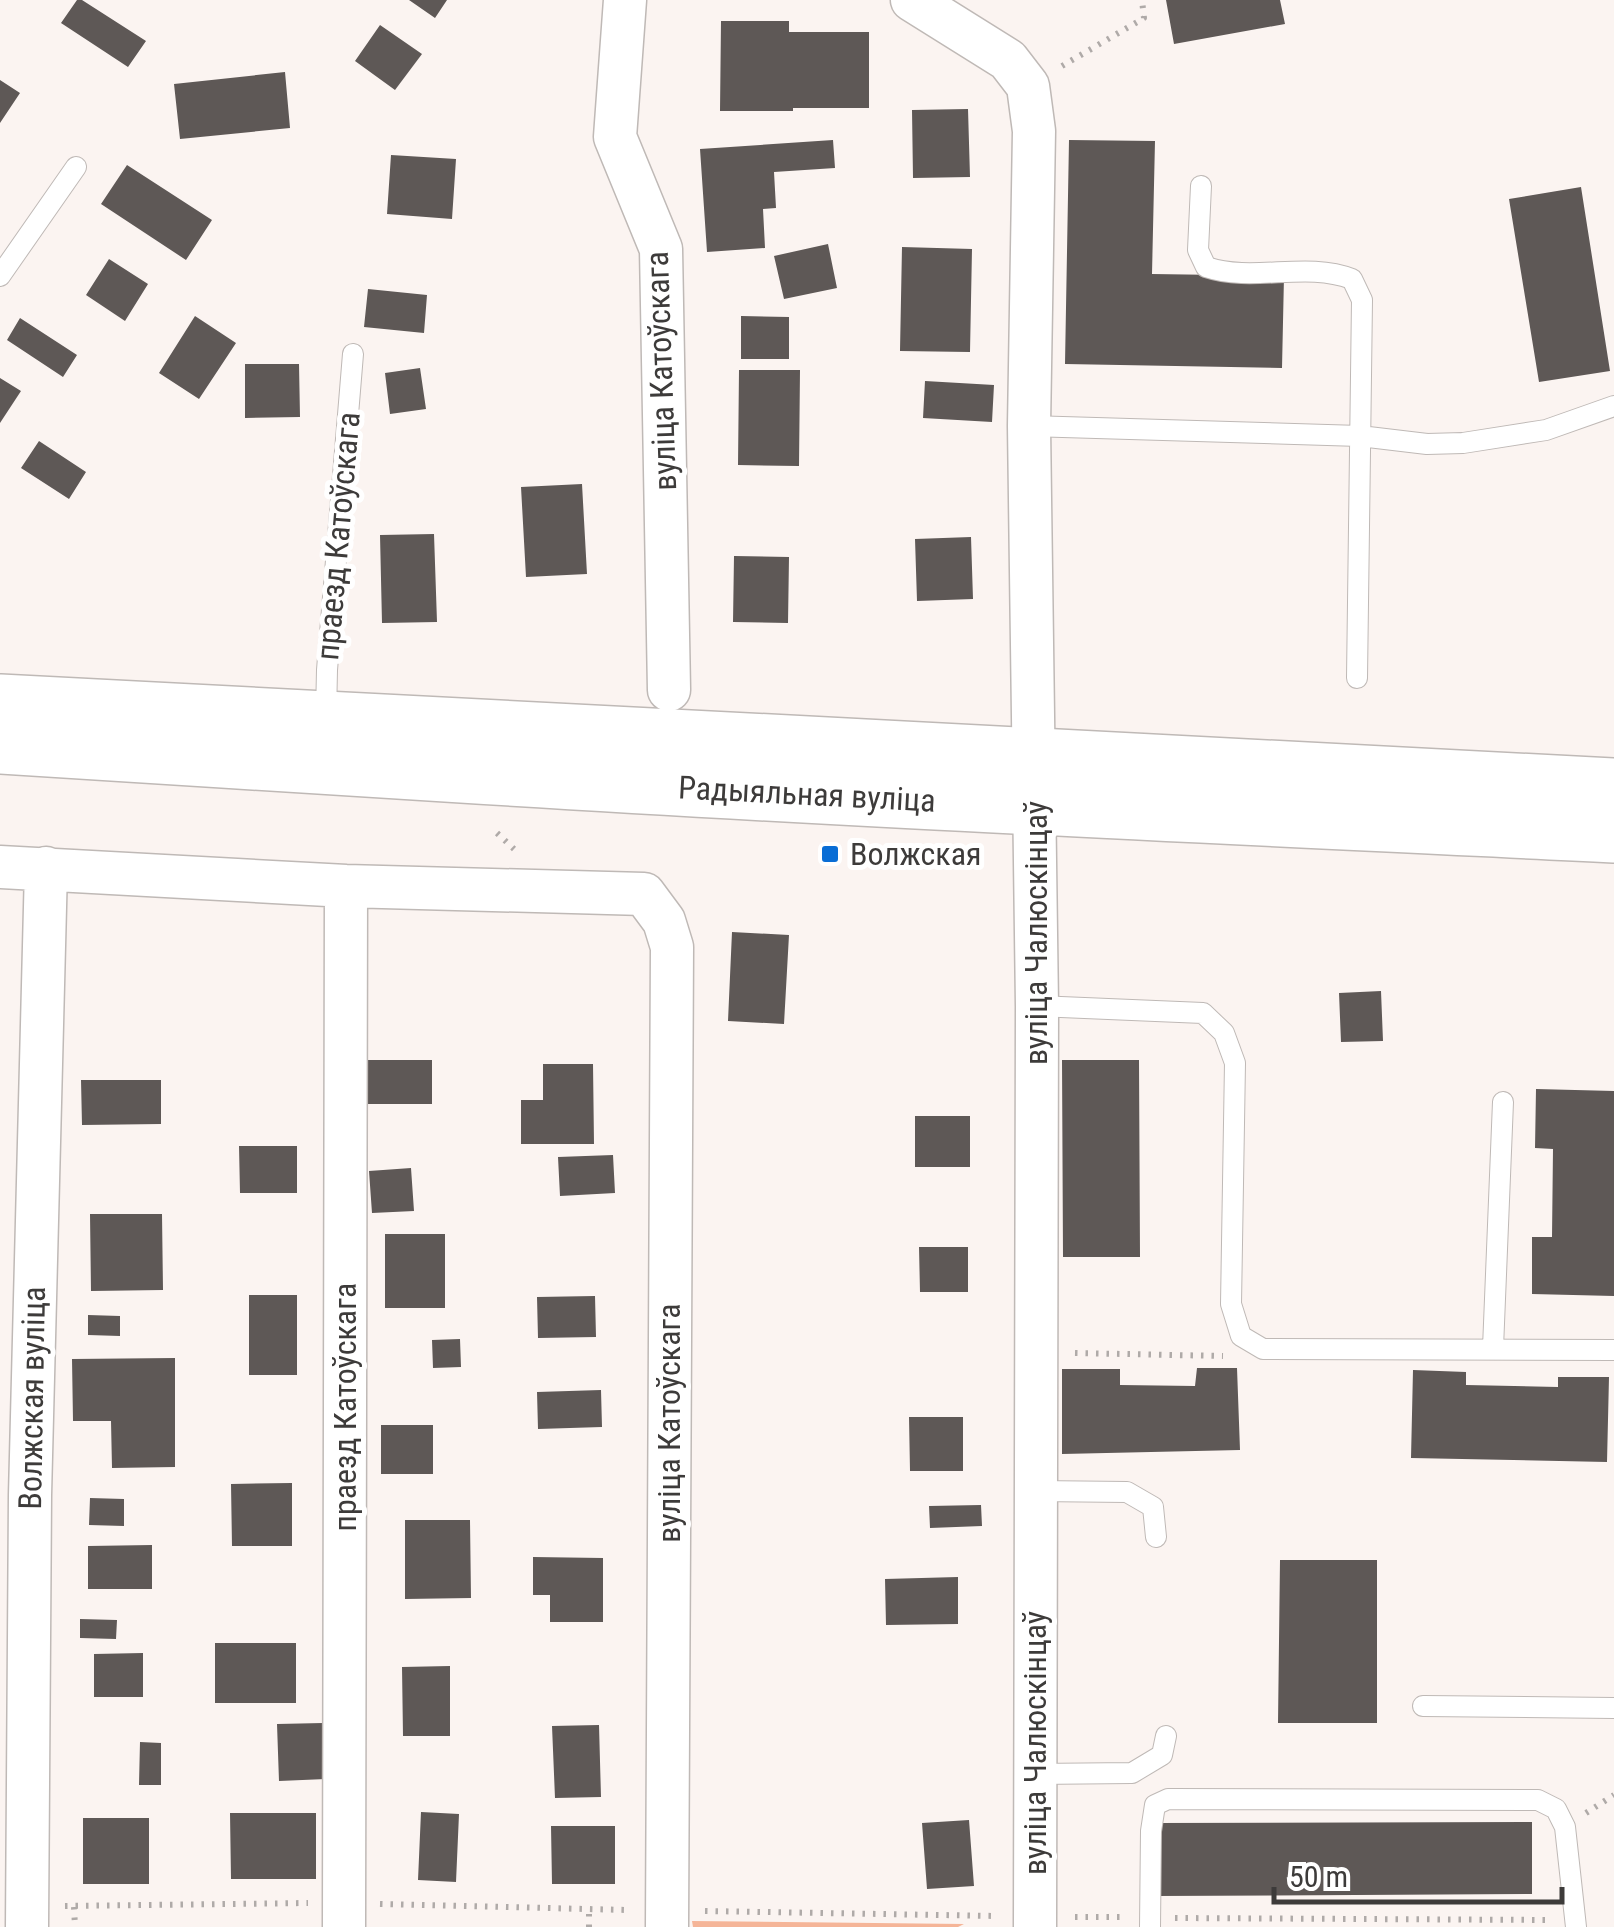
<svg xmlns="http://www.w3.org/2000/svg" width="1614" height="1927" font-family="'Roboto Condensed',sans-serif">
<rect width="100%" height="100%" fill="#fbf4f1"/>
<path fill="#f5b598" d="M692,1921L964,1924L958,1927H693Z"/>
<path fill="#5e5856" d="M77,0H82L146,41L128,67L61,23Z
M409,0H447L435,18Z
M1166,0H1280L1285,24L1174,44Z
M721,21H789V32H869V108H793V111H720Z
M380,25L422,54L395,90L355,61Z
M285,72L290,128L180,139L174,84Z
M0,80L20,93L0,123Z
M968,109L970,177L913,178L912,110Z
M833,140L835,168L774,172L776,208L763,209L765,248L707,252L700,149Z
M1069,140L1155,141L1152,274L1284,276L1282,368L1065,364Z
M391,155L456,159L452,219L387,214Z
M127,165L212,220L186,260L101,204Z
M1581,187L1610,371L1539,382L1509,199Z
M828,244L837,288L784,299L774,256Z
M902,247L972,249L970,352L900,351Z
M109,259L148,284L125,321L86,295Z
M368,289L427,295L424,333L364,327Z
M195,316L236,343L199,399L159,373Z
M741,316L789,317V359H741Z
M20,318L77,355L63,377L7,340Z
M245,364H299L300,417L245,418Z
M420,368L426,409L390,414L385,373Z
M739,370H800L799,466L738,465Z
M0,378L21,391L0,423Z
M925,381L994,385L992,422L923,418Z
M39,441L86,472L69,499L21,468Z
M582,484L587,574L526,577L521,487Z
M434,534L437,622L382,623L380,535Z
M971,537L973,599L917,601L915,539Z
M734,556L789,557L788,623L733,622Z
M732,932L789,935L784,1024L728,1021Z
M1381,991L1383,1041L1341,1042L1339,993Z
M368,1060H432V1104H368Z
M1062,1060H1139L1140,1257H1063Z
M543,1064H593L594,1144H521V1100H543Z
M81,1080H161V1124L82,1125Z
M1536,1089L1614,1091V1296L1532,1294V1237H1552L1553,1149L1535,1148Z
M915,1116H970V1167H915Z
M239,1146H297V1193H240Z
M613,1155L615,1193L560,1196L558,1157Z
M411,1168L414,1211L372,1213L369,1171Z
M90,1214H162L163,1290L91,1291Z
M385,1234H445V1308H385Z
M919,1247H968V1292H920Z
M249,1295H297V1375H249Z
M595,1296L596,1337L538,1338L537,1297Z
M88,1315L120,1316V1336L88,1335Z
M460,1339L461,1367L433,1368L432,1340Z
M175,1358V1467L112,1468L111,1421H73L72,1359Z
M1197,1368H1237L1240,1450L1062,1454V1369H1120V1385L1195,1386Z
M1413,1370L1466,1372V1385L1558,1387V1377H1609L1607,1462L1411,1458Z
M601,1390L602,1427L538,1429L537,1392Z
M909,1417H963V1471H910Z
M381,1425H433V1474H381Z
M292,1483V1546H232L231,1484Z
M90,1498L124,1499V1526L89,1525Z
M981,1505L982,1526L930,1528L929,1506Z
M405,1520H470L471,1598L405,1599Z
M152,1545V1589H88V1546Z
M533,1557L603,1558V1622H550V1595H533Z
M1280,1560H1377V1723H1278Z
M958,1577V1624L886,1625L885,1579Z
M80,1619L117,1620L116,1639L80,1638Z
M215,1643H296V1703H215Z
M143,1653V1697H94V1654Z
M450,1666V1736H403L402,1667Z
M323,1723L326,1779L279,1781L277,1724Z
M599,1725L601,1797L555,1798L552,1726Z
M140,1742L161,1743V1785H139Z
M421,1812L459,1814L456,1882L418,1880Z
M230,1813H316V1879H231Z
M83,1818H149V1884H83Z
M969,1820L974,1886L927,1889L922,1823Z
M1532,1822V1894L1155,1896V1823Z
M551,1826H615V1884H552Z"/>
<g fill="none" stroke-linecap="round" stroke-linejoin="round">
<defs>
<path id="lane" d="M1201,186L1198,250L1206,267C1254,283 1305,261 1352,279L1362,300L1357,678
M0,276L76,167
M1029,426L1360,436L1427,444L1463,443L1546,430L1614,406
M326,716L327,670L353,354
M1037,1006L1203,1013L1224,1033L1235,1063L1231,1304L1241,1336L1263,1349L1614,1350
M1493,1348L1503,1102
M1036,1491L1127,1492L1153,1507L1156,1537
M1423,1706L1614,1708
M1035,1774L1132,1773L1162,1755L1166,1736
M1150,1927L1151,1831L1155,1805L1168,1799L1538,1800L1556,1809L1565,1827L1576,1927"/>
<path id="street" d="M625,0L615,137L661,249L669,690
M912,0L1008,60L1028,86L1034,131L1029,426L1037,1006L1035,1927
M0,867L346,886L644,894L664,921L672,947L667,1927
M27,1927L30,1495L46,868
M344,1927L346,886"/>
<path id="primary" d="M0,702L1614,786
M0,746C149,755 297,765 446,774C835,799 1225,816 1614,835"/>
</defs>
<use href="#lane" stroke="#bfb9b6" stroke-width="22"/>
<use href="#street" stroke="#bfb9b6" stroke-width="45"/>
<use href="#primary" stroke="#bfb9b6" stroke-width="58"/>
<path stroke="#afaaa8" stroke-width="6" stroke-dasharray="2.5 8" stroke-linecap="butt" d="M1062,66L1144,18L1142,0
M497,833L514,849
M1075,1353L1223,1356
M1586,1813L1614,1795
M380,1904L628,1910
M65,1906L308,1903
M74,1907L75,1927
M705,1911L998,1916
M1075,1917H1123
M1175,1918L1548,1920
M589,1927V1909"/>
<use href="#lane" stroke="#fff" stroke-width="20"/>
<use href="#street" stroke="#fff" stroke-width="42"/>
<use href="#primary" stroke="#fff" stroke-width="55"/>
</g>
<rect fill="#096dd5" stroke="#fff" stroke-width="4" x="820" y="844" width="20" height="20" rx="5"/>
<g text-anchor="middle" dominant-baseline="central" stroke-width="10" stroke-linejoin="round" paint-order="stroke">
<g font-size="32" fill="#3d3b3a" stroke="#fff">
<text transform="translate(661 371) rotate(-92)">вуліца Катоўскага</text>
<text transform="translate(338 536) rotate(-85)">праезд Катоўскага</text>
<text transform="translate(807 794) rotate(3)">Радыяльная вуліца</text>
<text transform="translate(1036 933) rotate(-90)">вуліца Чалюскінцаў</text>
<text transform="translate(32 1398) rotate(-89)">Волжская вуліца</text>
<text transform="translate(345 1407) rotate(-90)">праезд Катоўскага</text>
<text transform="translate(669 1423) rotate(-90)">вуліца Катоўскага</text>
<text transform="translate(1035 1743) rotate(-90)">вуліца Чалюскінцаў</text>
</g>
<g font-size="32" fill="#3d3b3a" stroke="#fff" text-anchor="start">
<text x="850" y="854">Волжская</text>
</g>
</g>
<path d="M1274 1887v15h288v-15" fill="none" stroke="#3d3b3a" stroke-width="5"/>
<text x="1289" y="1887" font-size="30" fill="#3d3b3a" stroke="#ffffff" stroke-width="8" paint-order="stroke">50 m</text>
</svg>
